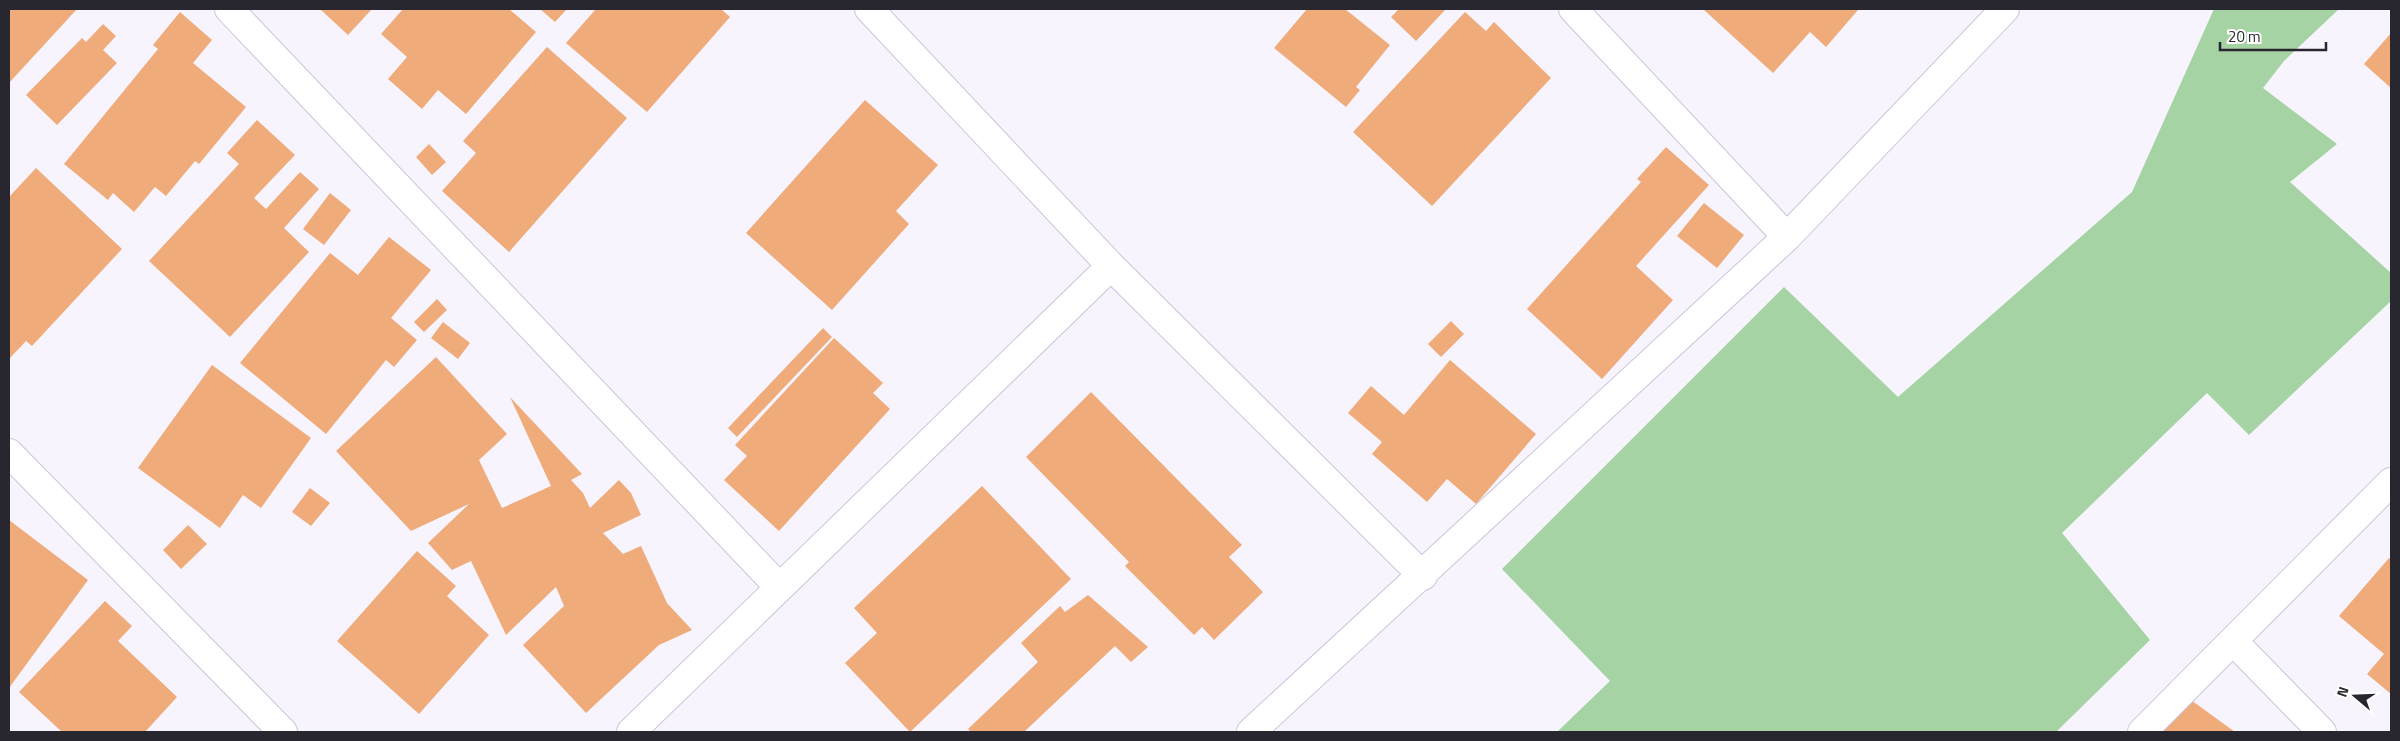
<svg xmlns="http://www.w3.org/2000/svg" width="2400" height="741" font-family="'Titillium Web',sans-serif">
<rect width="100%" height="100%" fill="#f7f4fe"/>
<path fill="#a5d3a3" d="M2214,9H2339L2284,61L2263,88L2337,144L2290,182L2391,273V301L2249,435L2207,393L2062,533L2150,640L2056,732H1557L1610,681L1502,569L1784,287L1898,397L2132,192Z"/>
<path fill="#f0ab7a" d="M9,9H77L9,83Z
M320,9H372L348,35Z
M403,9H509L536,32L466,114L438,90L422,109L388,79L407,57L381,34Z
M540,9H567L555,22Z
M596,9H721L730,17L647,112L566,43Z
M1307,9H1345L1390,45L1356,87L1360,90L1346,107L1274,48Z
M1399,9H1446L1416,41L1391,17Z
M1703,9H1857L1858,10L1826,47L1810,32L1773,73Z
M180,12L212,40L193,63L246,107L199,164L195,161L166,196L155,187L134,212L113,193L108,200L64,164L158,49L153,45Z
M1465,12L1486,31L1494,22L1551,78L1432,206L1353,132Z
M103,24L116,36L103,50L117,63L57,125L26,95L82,38L86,42Z
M2391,33V88L2364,64Z
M547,47L627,118L509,252L442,191L476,153L463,141Z
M865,100L938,165L896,211L909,224L832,310L746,233Z
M257,120L295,155L254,198L266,209L300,172L319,189L284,228L309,252L230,337L149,261L239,164L227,153Z
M429,144L446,162L432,175L416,157Z
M1666,147L1709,185L1636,266L1673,300L1602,379L1527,309L1641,182L1637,179Z
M36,168L122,249L32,346L26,341L9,359V197Z
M330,193L351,210L324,245L303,229Z
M1704,203L1744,235L1717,268L1677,236Z
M389,237L431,270L391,318L417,340L394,367L386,360L326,434L240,363L330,253L358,275Z
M437,299L447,310L424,332L414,322Z
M1451,321L1464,334L1441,357L1428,344Z
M443,322L470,343L458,359L431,338Z
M823,328L832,337L737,437L728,428Z
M834,338L883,383L873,393L890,409L779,531L724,480L747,456L735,445Z
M436,357L507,434L479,460L502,508L551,486L510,397L582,474L571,480L583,493L590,508L619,480L631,493L641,515L603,533L623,554L641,546L667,603L692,630L659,645L586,713L523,645L564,606L556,587L506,635L471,561L452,570L428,543L469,504L411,531L336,451Z
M1450,360L1536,434L1476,504L1447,479L1427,502L1372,454L1382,442L1348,413L1371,386L1404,415Z
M212,365L311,438L261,508L243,495L220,528L138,468Z
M1091,392L1242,545L1229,557L1263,592L1214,640L1202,627L1194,635L1125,566L1129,562L1026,457Z
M982,486L1071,579L910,732L845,663L877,633L854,608Z
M310,488L330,503L311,526L292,512Z
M9,520L88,580L9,688Z
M188,525L207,544L181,569L163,550Z
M417,551L456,586L447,596L489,635L419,714L337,641Z
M2389,558L2391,559V694L2367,674L2384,654L2339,616Z
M1088,595L1148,647L1131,662L1115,646L1024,732H971L968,729L1038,662L1021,643L1060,606L1065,612Z
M105,601L132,626L118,641L177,697L145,732H62L19,692Z
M2169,684L2235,732H2134Z"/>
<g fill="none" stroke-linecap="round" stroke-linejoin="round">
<defs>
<path id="minor" d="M229,9L779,587
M869,9L1111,266L1423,576
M1573,9L1787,237
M9,453L283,732
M2233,641L2322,732
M631,732L1111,266
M1251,732L1787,237L2005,9
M2142,732L2391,482"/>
</defs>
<use href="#minor" stroke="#ccc4dd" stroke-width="30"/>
<use href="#minor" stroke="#fff" stroke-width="28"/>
</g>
<rect width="2400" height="741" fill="none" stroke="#28262f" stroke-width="20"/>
<g transform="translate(2355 696) rotate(289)" stroke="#ffffff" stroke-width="4" paint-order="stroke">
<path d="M0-4L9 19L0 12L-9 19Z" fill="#28262f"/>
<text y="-8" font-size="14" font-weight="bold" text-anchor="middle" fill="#28262f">N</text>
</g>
<path d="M2220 42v8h106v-8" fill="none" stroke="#28262f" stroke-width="2.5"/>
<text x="2228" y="42" font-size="15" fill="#28262f" stroke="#ffffff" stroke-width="4" paint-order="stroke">20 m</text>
</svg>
